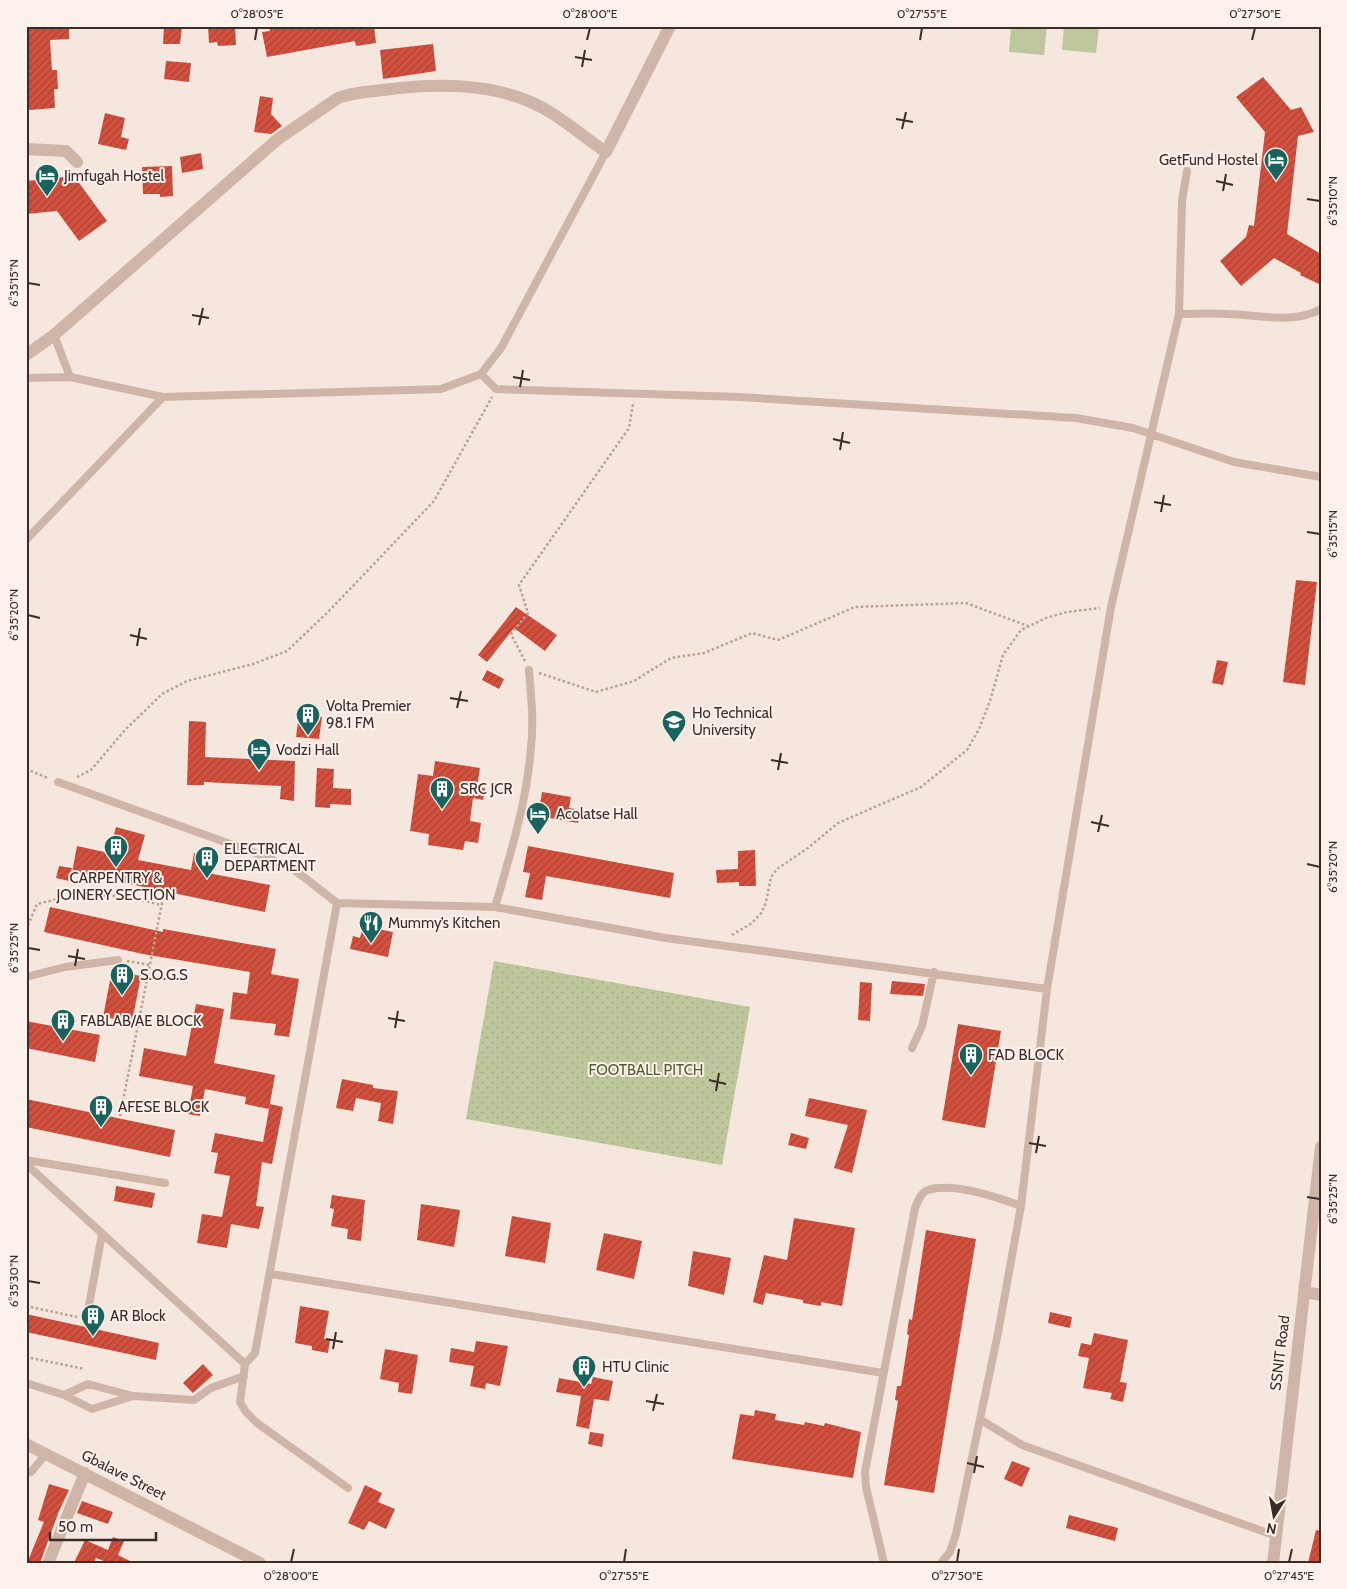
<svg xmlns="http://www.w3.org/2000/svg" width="1347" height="1589" font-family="Cabin,sans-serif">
<defs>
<pattern id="grass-dots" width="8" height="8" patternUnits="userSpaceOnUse" patternTransform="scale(1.25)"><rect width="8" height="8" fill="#bdc79b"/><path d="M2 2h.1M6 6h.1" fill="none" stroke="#a3ab86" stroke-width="1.8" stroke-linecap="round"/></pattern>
<pattern id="building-hatch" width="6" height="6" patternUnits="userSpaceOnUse" patternTransform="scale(1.25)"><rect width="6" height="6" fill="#d3503e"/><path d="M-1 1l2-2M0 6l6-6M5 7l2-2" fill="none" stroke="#ac4334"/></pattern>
</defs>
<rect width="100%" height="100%" fill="#f5e7de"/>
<path fill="url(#grass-dots)" d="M494,961L750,1007L722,1165L466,1119Z"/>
<path fill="#bdc79b" d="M1011,26H1047L1044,55L1009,52Z
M1064,26H1099L1096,53L1062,50Z"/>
<path fill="url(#building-hatch)" d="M27,26H69V39L50,40L52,70H57L58,89H54L55,108L29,110Z
M164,26H182L180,44H163Z
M208,26H235L236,45L218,46L217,42L209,43Z
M269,26H374L376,43L356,46L355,41L267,57L262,32L270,31Z
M433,44L436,71L383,79L380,50Z
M166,61L191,63L189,82L164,79Z
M1263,77L1291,110L1301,107L1314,132L1298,136L1287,234L1321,254V285L1300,275L1301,273L1274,258L1241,286L1220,261L1246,237L1249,225L1254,226L1265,132L1236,97Z
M260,96L273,98L271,114L282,126L271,134L254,132Z
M105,113L125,118L121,137L129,139L126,150L98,144Z
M201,153L203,169L182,173L180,157Z
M172,166L173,196L160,197V194H143L142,167Z
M74,176L107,221L79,241L57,211L26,214V181Z
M1296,580L1317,582L1305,685L1283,682Z
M516,607L557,635L545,651L514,628L487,662L478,655Z
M1217,660L1228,662L1223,685L1212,683Z
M487,670L504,679L499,689L482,680Z
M299,714L322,717L319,739L296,737Z
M189,721L206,722L205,757L295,761L294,801L280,799L281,786L204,782V785H187Z
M435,761L480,768L477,787L485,788L483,800L473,798L470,821L481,823L478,843L465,841L463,850L428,845L429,834L410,831L418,774L433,776Z
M317,768L334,769L333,788L351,789V805L330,804V808L315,807Z
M542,792L571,797L569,808L580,810L578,823L538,816Z
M116,827L145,835L138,860L191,870L194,853L211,856L208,873L270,885L265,912L72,872L77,846L109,853Z
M528,846L674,873L670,898L546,876L542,900L525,897L530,873L523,872Z
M755,850L756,886H739V882L717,883L716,870L738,869V851Z
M59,866L72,868L69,881L56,878Z
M50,907L163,932V929L276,949L271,974L299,979L289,1037L274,1035L276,1024L230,1019L233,992L247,994L250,972L143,954L44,932Z
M363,926L393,932L388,957L350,949L353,936L360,938Z
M112,970L141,976L132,1022L103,1017Z
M892,981L925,984L923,996L890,994Z
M860,982L872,983L870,1021L858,1020Z
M196,1004L224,1009L214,1063L275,1075L269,1109L245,1104L246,1097L205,1089L200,1116L188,1114L193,1086L139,1076L144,1048L186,1056Z
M26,1021L100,1035L95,1062L26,1048Z
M958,1024L1001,1031L985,1128L942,1120Z
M342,1079L373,1085V1088L398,1091L393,1124L378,1121L381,1103L356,1098L353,1111L336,1108Z
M809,1098L867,1110L852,1173L834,1168L848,1125L805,1116Z
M26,1099L175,1130L170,1157L26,1127Z
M270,1104L283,1107L272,1164L262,1162L256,1206L264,1207L259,1229L231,1224L227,1248L197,1243L202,1214L222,1217L230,1176L214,1173L218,1153L211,1152L215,1133L263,1142Z
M791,1133L809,1138L806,1149L788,1145Z
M116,1186L155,1193L152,1208L114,1201Z
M332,1195L365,1200L361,1241L347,1239L348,1229L331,1226L334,1209L330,1208Z
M421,1204L460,1210L454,1247L417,1240Z
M512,1216L551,1223L545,1263L505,1256Z
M794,1218L855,1228L842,1306L821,1302V1306L803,1303V1300L766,1293L763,1305L753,1302L764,1255L787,1260Z
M926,1230L976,1239L934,1493L884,1485L898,1401L895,1400L897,1386H901L909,1335L907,1334L909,1319L912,1320Z
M604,1233L642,1241L634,1279L596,1270Z
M693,1251L731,1258L724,1295L688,1286Z
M300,1306L329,1311L324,1339L330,1340L328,1353L312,1350V1346L295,1343Z
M1050,1312L1072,1317L1070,1328L1048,1323Z
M26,1314L159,1343L156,1360L26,1332Z
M1094,1333L1128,1340L1120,1382L1127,1383L1123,1402L1110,1399L1112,1393L1083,1388L1089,1358L1078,1356L1081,1343L1091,1345Z
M476,1341L508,1346L500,1386L486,1383L485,1389L470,1386L474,1366L449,1362L451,1348L474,1352Z
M385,1349L418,1355L412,1394L398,1392L399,1383L380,1379Z
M203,1364L213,1375L193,1393L183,1383Z
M593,1377L613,1381L609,1401L594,1399L589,1429L576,1426L581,1396L556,1392L559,1378L591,1384Z
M755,1410L776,1414L775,1420L804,1425L805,1422L824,1426L825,1423L861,1432L853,1478L732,1459L740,1414L754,1416Z
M590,1432L604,1434L602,1447L588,1444Z
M1012,1461L1030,1468L1022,1487L1004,1479Z
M49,1484L69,1490L59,1511L40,1563H27L44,1522L38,1520Z
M365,1485L382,1493L378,1502L395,1509L386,1529L369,1521L364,1530L348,1523Z
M82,1501L113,1512L108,1524L77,1513Z
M1069,1515L1118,1528L1115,1541L1066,1528Z
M1316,1530L1321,1531V1563H1308Z
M113,1537L124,1541L118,1555L134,1563H103L104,1561L96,1558L94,1563H74L85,1540L108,1550Z"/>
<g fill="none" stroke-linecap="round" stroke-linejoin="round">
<path stroke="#bb9f92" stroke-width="2.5" stroke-dasharray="2.5 2.5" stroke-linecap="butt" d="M525,661L511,634L528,613L519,585L629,428L633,404
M539,673L596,692L634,681L671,658L704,653L752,633L778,640L855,607L966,603L1028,626
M26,769L48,778
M77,777L91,770L125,730L162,694L187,681L253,664L287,651L328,612L434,501L492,397
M26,930L37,904L74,895L125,896L161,905
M732,935L752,923L762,912L766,902L771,877L777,869L808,848L838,823L921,787L967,750L979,729L990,701L1003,655L1021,630L1046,618L1067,612L1100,608
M127,961L150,965
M120,1116L165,888
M26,1306L77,1317
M26,1357L85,1369"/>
<path stroke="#cfb5a8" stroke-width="8" d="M1179,314C1195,314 1210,313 1226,314C1255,314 1293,325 1321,309
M54,335L70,377
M481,374L496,389L739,397L1076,418L1133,428L1234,462L1321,477
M26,378L70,377L163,397
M26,540L163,397L441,389L481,374L501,348L606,152
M58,782L269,858L296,871L337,903L495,907L666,938L1047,989
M337,903L255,1353L245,1364L240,1402L246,1412L257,1423L348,1488
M495,907C510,855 527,802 531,747C534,721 531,696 529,670
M26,977L65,967L118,960
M912,1048L922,1026L934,972
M26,1160L165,1183
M26,1164L245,1364
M271,1274L883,1373
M86,1322L102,1234
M26,1383L64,1395L88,1384L133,1396L194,1400L211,1388L244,1376
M64,1395L92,1409L133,1396
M981,1420L1022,1445L1276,1536
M26,1473L31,1472L46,1454
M884,1563L866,1487L865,1472L915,1208C918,1201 921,1192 928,1190C953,1182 997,1197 1021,1206
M941,1563L950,1552L956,1534L998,1333L1021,1206L1047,989L1111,607L1179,314L1182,201L1187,171"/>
<path stroke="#cfb5a8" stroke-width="12" d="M26,149L66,151L77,162
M26,355L54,335L278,139L338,98C353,92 368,92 383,90C436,83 495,82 543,108C565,120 585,138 606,152L670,26
M1304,1292L1321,1295
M26,1444L260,1563
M48,1563L85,1473
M1273,1563L1321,1147"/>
</g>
<path fill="none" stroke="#3b2c29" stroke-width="2" d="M255,40L257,28M587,40L590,28M920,40L922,28M1252,40L1255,28M575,57L592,60M582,67L585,50M896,119L913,122M902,129L906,112M1216,181L1233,185M1223,191L1226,174M1307,199L1320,201M28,283L40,285M192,315L209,318M199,325L203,308M513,377L530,380M520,387L523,370M833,439L850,443M840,450L843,432M1154,502L1171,505M1161,512L1164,495M1307,532L1320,534M28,615L40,618M130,635L147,639M137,646L140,628M450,698L468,701M457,708L461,691M771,760L788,763M778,770L781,753M1091,822L1109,826M1098,832L1102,815M1307,864L1320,867M28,948L40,950M68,956L85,959M75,966L78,949M388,1018L405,1021M395,1028L398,1011M709,1080L726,1084M716,1091L719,1073M1029,1143L1046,1146M1036,1153L1039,1136M1307,1197L1320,1199M28,1281L40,1283M326,1339L343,1342M333,1349L336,1332M646,1401L664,1404M653,1411L657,1394M967,1463L984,1467M974,1473L977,1456M291,1562L294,1549M624,1562L626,1549M957,1562L959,1549M1289,1562L1292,1549"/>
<defs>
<symbol id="hotel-pin" viewBox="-11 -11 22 30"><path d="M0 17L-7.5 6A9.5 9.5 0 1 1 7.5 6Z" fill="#19625e" stroke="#fcf2eb"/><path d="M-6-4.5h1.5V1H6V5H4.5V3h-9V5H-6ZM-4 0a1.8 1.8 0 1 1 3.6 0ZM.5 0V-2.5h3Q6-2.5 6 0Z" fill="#fff"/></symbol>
<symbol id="building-pin" viewBox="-11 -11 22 30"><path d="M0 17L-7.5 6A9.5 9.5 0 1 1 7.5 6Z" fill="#19625e" stroke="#fcf2eb"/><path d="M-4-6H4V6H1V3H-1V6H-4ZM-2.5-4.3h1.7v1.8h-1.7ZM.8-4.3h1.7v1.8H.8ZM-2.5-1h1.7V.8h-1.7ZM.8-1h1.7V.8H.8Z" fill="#fff"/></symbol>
<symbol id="school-pin" viewBox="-11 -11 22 30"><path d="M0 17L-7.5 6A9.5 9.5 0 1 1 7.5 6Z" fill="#19625e" stroke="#fcf2eb"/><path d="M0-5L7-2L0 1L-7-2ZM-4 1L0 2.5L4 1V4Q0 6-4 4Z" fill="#fff"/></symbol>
<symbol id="restaurant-pin" viewBox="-11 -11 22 30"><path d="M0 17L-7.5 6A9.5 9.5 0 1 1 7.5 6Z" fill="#19625e" stroke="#fcf2eb"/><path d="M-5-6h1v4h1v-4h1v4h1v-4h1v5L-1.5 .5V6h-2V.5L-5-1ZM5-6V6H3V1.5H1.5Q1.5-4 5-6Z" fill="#fff"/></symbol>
</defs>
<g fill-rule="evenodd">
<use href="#hotel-pin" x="1262" y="146" width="28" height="38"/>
<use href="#hotel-pin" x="33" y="162" width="28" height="38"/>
<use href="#building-pin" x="294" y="701" width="28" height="38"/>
<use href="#school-pin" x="660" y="708" width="28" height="38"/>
<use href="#hotel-pin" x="245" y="736" width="28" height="38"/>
<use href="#building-pin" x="428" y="775" width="28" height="38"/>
<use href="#hotel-pin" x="524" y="800" width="28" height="38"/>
<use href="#building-pin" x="102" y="833" width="28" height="38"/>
<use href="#building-pin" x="193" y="844" width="28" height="38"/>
<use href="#restaurant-pin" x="357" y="909" width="28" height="38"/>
<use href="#building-pin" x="108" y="961" width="28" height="38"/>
<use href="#building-pin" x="49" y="1007" width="28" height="38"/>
<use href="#building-pin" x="957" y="1041" width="28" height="38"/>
<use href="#building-pin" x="87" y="1093" width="28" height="38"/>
<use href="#building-pin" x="79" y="1302" width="28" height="38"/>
<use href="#building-pin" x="570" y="1353" width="28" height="38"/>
</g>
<g text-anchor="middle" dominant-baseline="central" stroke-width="4" stroke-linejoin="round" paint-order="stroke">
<g font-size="15" fill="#3b2c29" stroke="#fcf2eb" text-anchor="start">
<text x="1258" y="160" text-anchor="end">GetFund Hostel</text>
<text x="64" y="176">Jimfugah Hostel</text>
<text x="326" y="706">Volta Premier<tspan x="326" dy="17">98.1 FM</tspan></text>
<text x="692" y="713">Ho Technical<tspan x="692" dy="17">University</tspan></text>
<text x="276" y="750">Vodzi Hall</text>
<text x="460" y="789">SRC JCR</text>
<text x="556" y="814">Acolatse Hall</text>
<text x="224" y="849">ELECTRICAL<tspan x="224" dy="17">DEPARTMENT</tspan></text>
<text x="116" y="878" text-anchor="middle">CARPENTRY &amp;<tspan x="116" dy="17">JOINERY SECTION</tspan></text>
<text x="388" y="923">Mummy’s Kitchen</text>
<text x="140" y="975">S.O.G.S</text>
<text x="80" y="1021">FABLAB/AE BLOCK</text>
<text x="988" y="1055">FAD BLOCK</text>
<text x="118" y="1107">AFESE BLOCK</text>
<text x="110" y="1316">AR Block</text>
<text x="602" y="1367">HTU Clinic</text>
</g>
<g font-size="15" fill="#505d29" stroke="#fcf2eb">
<text x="646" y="1070">FOOTBALL PITCH</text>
</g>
<g font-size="15" fill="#3b2c29" stroke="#fcf2eb">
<text transform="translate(1280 1353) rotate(-83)">SSNIT Road</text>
<text transform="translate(124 1475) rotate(27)">Gbalave Street</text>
</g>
</g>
<rect width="1347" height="1589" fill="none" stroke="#fcf2eb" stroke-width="55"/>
<g transform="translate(1274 1516) rotate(191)" stroke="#fcf2eb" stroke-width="4" paint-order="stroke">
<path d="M0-4L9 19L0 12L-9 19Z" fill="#3b2c29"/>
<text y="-8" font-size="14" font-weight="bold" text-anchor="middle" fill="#3b2c29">N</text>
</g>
<path d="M50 1532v8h106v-8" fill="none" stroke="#3b2c29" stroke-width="2.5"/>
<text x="58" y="1532" font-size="15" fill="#3b2c29" stroke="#fcf2eb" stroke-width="4" paint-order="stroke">50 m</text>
<rect x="28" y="28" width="1292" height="1534" fill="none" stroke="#3b2c29" stroke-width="2"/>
<g font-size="12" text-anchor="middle" fill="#3b2c29">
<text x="257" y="18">0°28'05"E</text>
<text x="590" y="18">0°28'00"E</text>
<text x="922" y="18">0°27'55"E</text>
<text x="1255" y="18">0°27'50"E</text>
<text transform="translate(1333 201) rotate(-90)" y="4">6°35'10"N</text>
<text transform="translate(14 283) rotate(-90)" y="4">6°35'15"N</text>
<text transform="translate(1333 534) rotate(-90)" y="4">6°35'15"N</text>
<text transform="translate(14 615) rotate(-90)" y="4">6°35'20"N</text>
<text transform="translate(1333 867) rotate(-90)" y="4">6°35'20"N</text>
<text transform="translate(14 948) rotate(-90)" y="4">6°35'25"N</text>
<text transform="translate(1333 1199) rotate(-90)" y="4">6°35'25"N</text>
<text transform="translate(14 1281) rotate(-90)" y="4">6°35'30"N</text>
<text x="291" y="1580">0°28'00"E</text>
<text x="624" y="1580">0°27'55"E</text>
<text x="957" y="1580">0°27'50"E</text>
<text x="1289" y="1580">0°27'45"E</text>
</g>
</svg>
